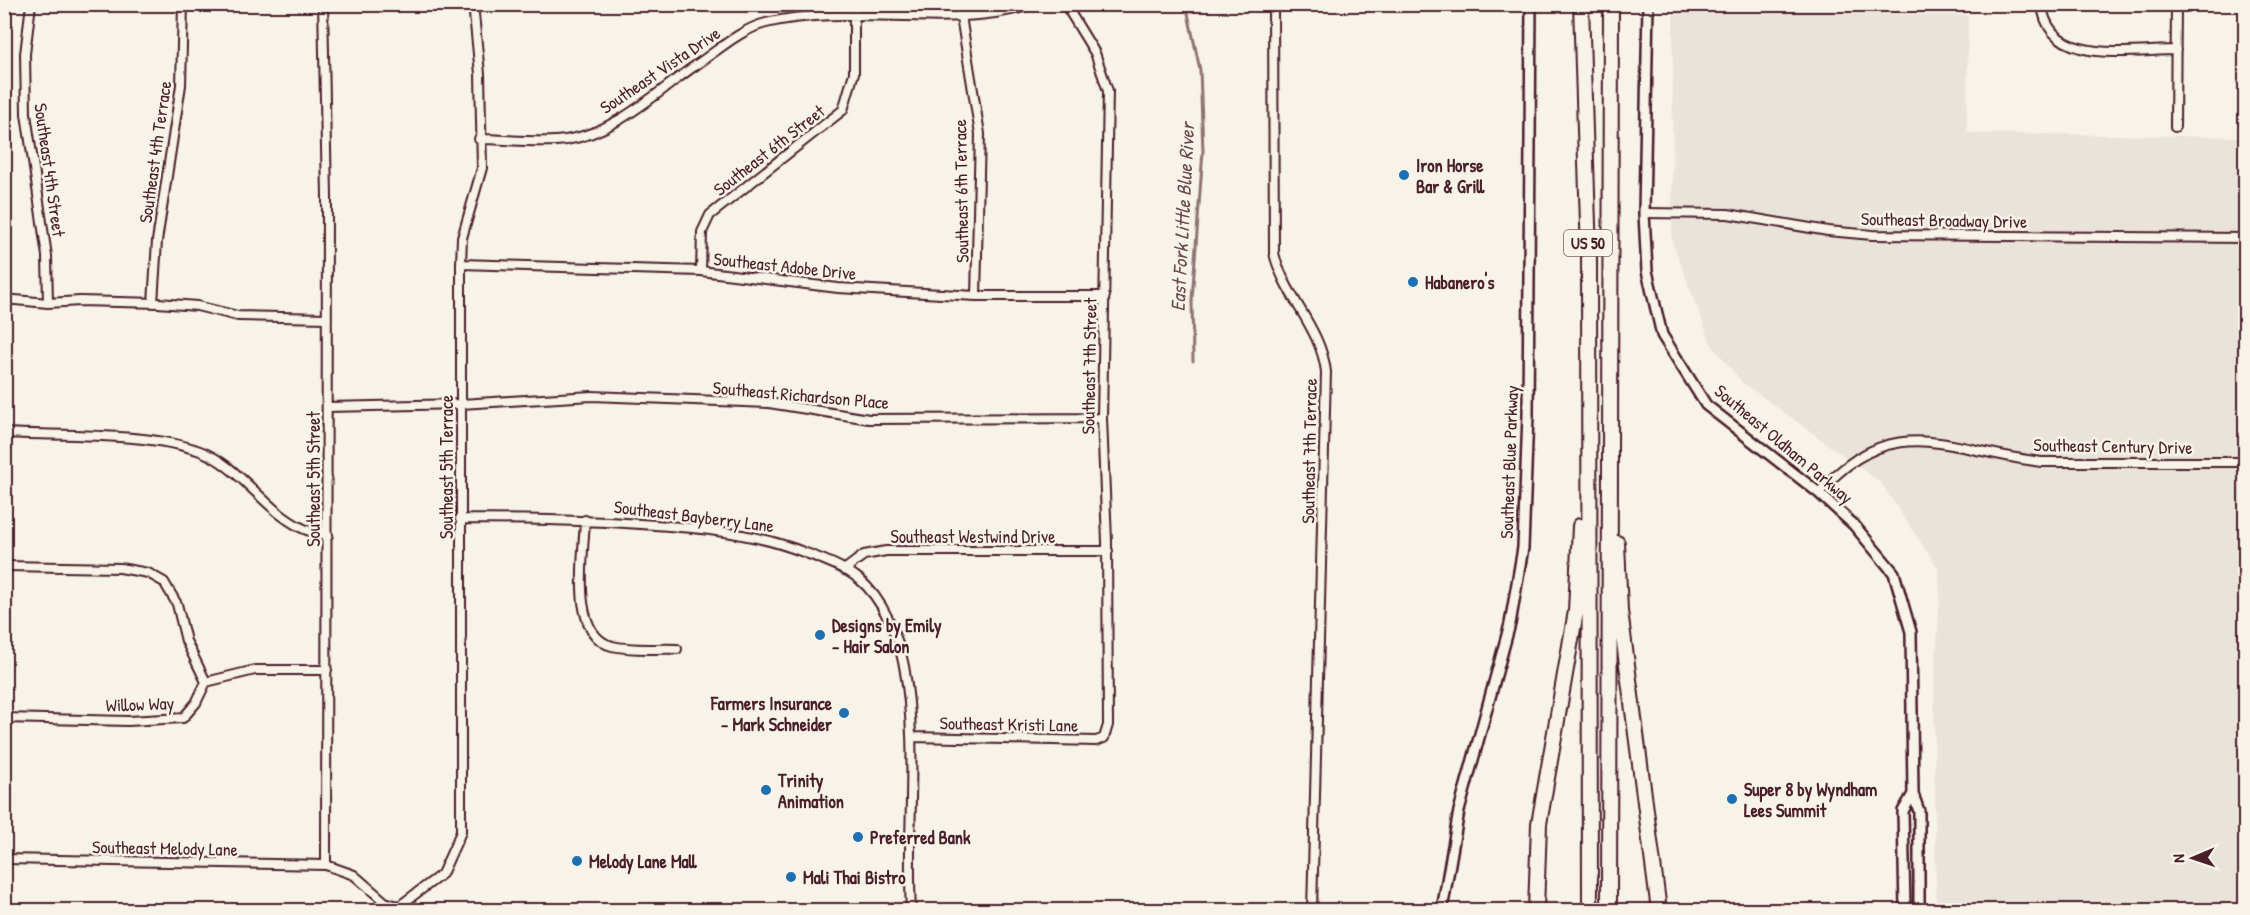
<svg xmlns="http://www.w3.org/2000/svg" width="2250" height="915" font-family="'Patrick Hand',sans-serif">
<rect width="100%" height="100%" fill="#f7f3e8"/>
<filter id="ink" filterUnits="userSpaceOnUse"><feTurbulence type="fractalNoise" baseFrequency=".0167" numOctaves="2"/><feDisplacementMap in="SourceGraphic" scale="12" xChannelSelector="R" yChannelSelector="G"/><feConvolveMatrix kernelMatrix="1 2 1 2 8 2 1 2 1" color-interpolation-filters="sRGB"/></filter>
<g filter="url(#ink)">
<path fill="#eae3da" d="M1835,4L1836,13L1968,15L1967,133L2245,137V910H1936L1934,690L1940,594L1938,568L1881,483L1742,382L1711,344L1672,241L1673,5Z"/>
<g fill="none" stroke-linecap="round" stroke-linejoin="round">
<path stroke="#8e7275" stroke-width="3" d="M1186,4L1200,70L1203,151L1192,300L1193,361"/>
<defs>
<path id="minor" d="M31,4L25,54L26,114L47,256L48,303
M323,4L327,196L326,865
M959,4L980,134L976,296
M1273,4L1274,253C1284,296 1321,327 1326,372L1312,910
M2042,4C2047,67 2131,50 2176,50
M2175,127L2176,4
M479,139C507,139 539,144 566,140C615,133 657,92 696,65C717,51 741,29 766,23C853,2 951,32 1033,4
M1644,213L1728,214L1828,231L1872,235L2246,238
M461,264L701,271L838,288L976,296H1105
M701,271L702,232L710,215L843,110L854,73V13
M4,299L48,303L80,301L158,303L197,306L238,316L327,318
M153,303L157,241L181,85L183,4
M328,407L461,404L592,396L769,403L869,419L1102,418
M4,433C61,436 149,432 200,451C240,466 263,509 302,528C309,532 320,533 328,535
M1819,493C1892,407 1952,452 2042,462H2246
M460,519C530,519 599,520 669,526C717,530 761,535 806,553C824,560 844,567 859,579C883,599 898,636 904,666C919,747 906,829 911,910
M585,520C584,553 569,635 612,646C632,651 657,648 677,649
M4,566L120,568L148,573L164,582L177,604L186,641L206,682
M844,570L864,555L886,551H1108
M4,718L128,721L183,718L196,703L206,682L255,670H327
M912,737L1096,741L1104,738L1108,725L1107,541L1102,418L1108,91L1095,53L1065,4
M4,859L326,865L354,875L385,902L410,910
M398,907L442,874L461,832V264L462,238L482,168L480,74L473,4"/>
<path id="tertiary" d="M1648,4L1644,213L1647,271L1662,335L1706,405L1819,493L1854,525L1894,573L1911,632L1913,794L1919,811V910
M1442,910L1459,811L1510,624L1523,548L1528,415L1531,4
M1905,910L1903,811L1913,794"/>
<path id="motorway" d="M1581,4L1589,256L1590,910
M1617,543L1620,611L1659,910
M1536,910L1539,824L1576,611L1580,526
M1609,910L1611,4"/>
</defs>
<use href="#minor" stroke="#4a1f2b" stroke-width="12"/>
<use href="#tertiary" stroke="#4a1f2b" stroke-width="14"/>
<use href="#motorway" stroke="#4a1f2b" stroke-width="18"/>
<use href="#minor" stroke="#f7f3e8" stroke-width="8"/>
<use href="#tertiary" stroke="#f7f3e8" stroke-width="9"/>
<use href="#motorway" stroke="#f7f3e8" stroke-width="14"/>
</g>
</g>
<g fill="#1f6fb2" stroke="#f7f3e8" stroke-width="2">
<circle cx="1404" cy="175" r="6"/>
<circle cx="1413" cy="282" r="6"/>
<circle cx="820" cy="635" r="6"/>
<circle cx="844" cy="713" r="6"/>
<circle cx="766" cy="790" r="6"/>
<circle cx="1732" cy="799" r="6"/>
<circle cx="858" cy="837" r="6"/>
<circle cx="577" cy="861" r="6"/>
<circle cx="791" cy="877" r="6"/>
</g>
<g text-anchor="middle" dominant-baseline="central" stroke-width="5" stroke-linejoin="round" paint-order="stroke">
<rect fill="#f7f3e8" stroke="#7e5f64" stroke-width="1.5" x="1564" y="230" width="48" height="26" rx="4.5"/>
<g font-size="16" font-weight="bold" fill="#4a1f2b">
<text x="1588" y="243">US 50</text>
</g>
<g font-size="18" fill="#4a1f2b" stroke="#f7f3e8">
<text transform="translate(660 70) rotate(-34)">Southeast Vista Drive</text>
<text transform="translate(769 150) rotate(-38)">Southeast 6th Street</text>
<text transform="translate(155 152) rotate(-82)">Southeast 4th Terrace</text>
<text transform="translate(50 170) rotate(82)">Southeast 4th Street</text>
<text transform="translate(961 191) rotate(-91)">Southeast 6th Terrace</text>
<text transform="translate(1944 220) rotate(1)">Southeast Broadway Drive</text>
<text transform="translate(785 266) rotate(6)">Southeast Adobe Drive</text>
<text transform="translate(1089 366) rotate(-89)">Southeast 7th Street</text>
<text transform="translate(801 395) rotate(5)">Southeast Richardson Place</text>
<text transform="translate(1784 444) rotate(40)">Southeast Oldham Parkway</text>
<text transform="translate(2113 446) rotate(1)">Southeast Century Drive</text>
<text transform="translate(1309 451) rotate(-89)">Southeast 7th Terrace</text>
<text transform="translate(1509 462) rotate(-88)">Southeast Blue Parkway</text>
<text transform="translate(446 467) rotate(-90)">Southeast 5th Terrace</text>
<text transform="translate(313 479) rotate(-90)">Southeast 5th Street</text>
<text transform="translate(694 516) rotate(7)">Southeast Bayberry Lane</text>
<text x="973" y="536">Southeast Westwind Drive</text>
<text transform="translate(140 704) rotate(-2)">Willow Way</text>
<text transform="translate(1009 724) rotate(1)">Southeast Kristi Lane</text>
<text transform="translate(165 848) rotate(1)">Southeast Melody Lane</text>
</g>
<g font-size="18" font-weight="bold" fill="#4a1f2b" stroke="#f7f3e8" text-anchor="start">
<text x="1416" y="165">Iron Horse<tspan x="1416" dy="21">Bar &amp; Grill</tspan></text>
<text x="1425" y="282">Habanero's</text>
<text x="832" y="625">Designs by Emily<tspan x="832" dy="21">- Hair Salon</tspan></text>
<text x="832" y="703" text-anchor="end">Farmers Insurance<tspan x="832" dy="21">- Mark Schneider</tspan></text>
<text x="778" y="780">Trinity<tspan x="778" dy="21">Animation</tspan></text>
<text x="1744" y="789">Super 8 by Wyndham<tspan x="1744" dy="21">Lees Summit</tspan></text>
<text x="870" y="837">Preferred Bank</text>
<text x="589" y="861">Melody Lane Mall</text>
<text x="803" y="877">Mali Thai Bistro</text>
</g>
<g font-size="20" font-style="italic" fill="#6c4950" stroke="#f7f3e8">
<text transform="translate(1182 217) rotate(-87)">East Fork Little Blue River</text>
</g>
</g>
<rect width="2250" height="915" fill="none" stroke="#f7f3e8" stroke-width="24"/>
<rect x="12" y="12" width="2226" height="891" fill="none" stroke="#4a1f2b" stroke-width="2" filter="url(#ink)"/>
<g transform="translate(2193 858) rotate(268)" stroke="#f7f3e8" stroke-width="4.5" paint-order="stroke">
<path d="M0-4.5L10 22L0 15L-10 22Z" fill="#4a1f2b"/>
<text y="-9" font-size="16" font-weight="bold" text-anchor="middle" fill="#4a1f2b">N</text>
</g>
</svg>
